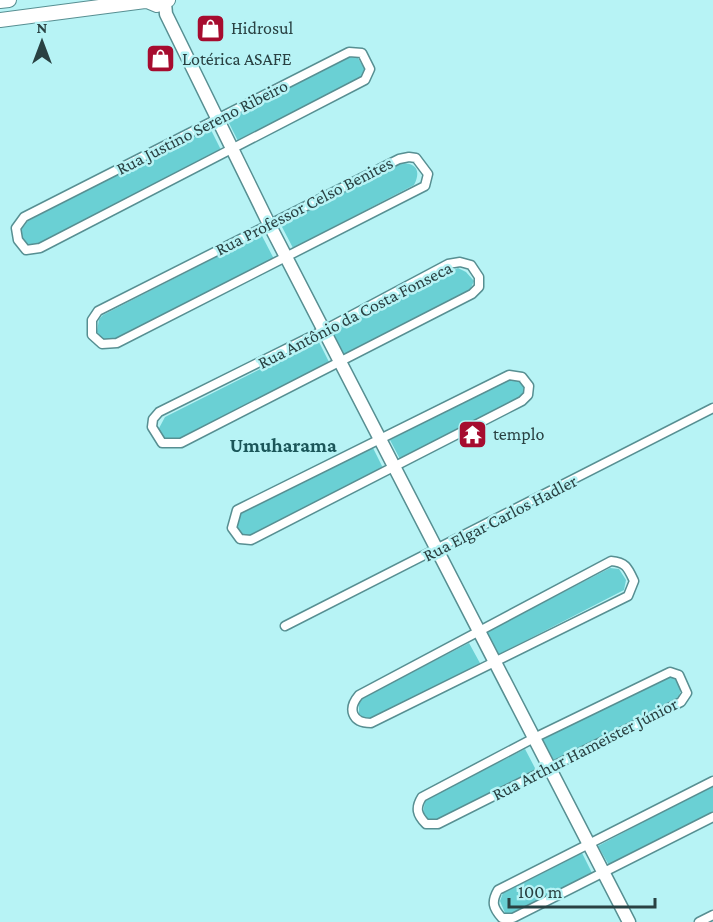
<svg xmlns="http://www.w3.org/2000/svg" width="713" height="922" font-family="'Crimson Pro',serif">
<rect width="100%" height="100%" fill="#b7f3f5"/>
<path fill="#6ad0d4" d="M349,57L358,58L365,70L361,79L238,141L227,119Z
M209,126L221,150L39,245L27,244L20,239L21,230L28,221Z
M401,163C417,163 421,171 414,185L293,248L281,225Z
M261,234L274,259L115,339L103,340L97,332L99,319L103,315Z
M458,268L466,272L474,281L469,292L343,357L330,333Z
M318,340L330,364L179,440L165,438L158,430L165,417Z
M509,378L520,380L526,386L525,393L519,400L401,461L390,440Z
M372,446L383,468L250,536L241,535L236,527V518L242,512Z
M610,568L619,569L626,580L624,590L498,655L486,632Z
M469,643L481,665L372,720L359,716V703L364,697Z
M666,675L675,677L681,688L679,697L554,763L542,740Z
M525,749L536,770L438,821H428L423,814L425,800Z
M713,785V814L610,867L598,846Z
M582,853L592,873L512,914L505,913L500,901L503,893Z"/>
<g fill="none" stroke-linecap="round" stroke-linejoin="round">
<defs>
<path id="street" d="M349,52L362,53L370,69L365,80L40,248L26,250L18,240L16,228L24,217Z
M409,157L416,158L428,174L425,186L117,343L102,344L92,335V320L98,311L399,159Z
M460,262L471,265L479,277V287L472,294L181,443H162L152,427L153,419L159,412L324,330L448,264Z
M509,375L522,377L529,386L528,395L522,401L251,540L240,539L232,528L237,510Z
M611,561C626,562 628,568 634,581L628,596L371,723C352,723 347,709 359,695Z
M285,626L713,408
M670,672L679,675L687,693L681,702L438,824H426C417,815 415,808 422,797L534,738Z
M713,781L498,890C491,902 493,908 502,918H513L713,817
M699,922L713,915"/>
<path id="secondary" d="M165,3L166,14L269,224L629,922"/>
<path id="primary" d="M145,0L157,5L168,0
M0,1L9,0
M0,20L145,1"/>
</defs>
<use href="#street" stroke="#578f92" stroke-width="11"/>
<use href="#secondary" stroke="#578f92" stroke-width="15"/>
<use href="#primary" stroke="#578f92" stroke-width="16"/>
<use href="#street" stroke="#fff" stroke-width="8"/>
<use href="#secondary" stroke="#fff" stroke-width="12"/>
<use href="#primary" stroke="#fff" stroke-width="14"/>
</g>
<defs>
<symbol id="shop-square" viewBox="-11 -11 22 22"><rect x="-9" y="-9" width="18" height="18" rx="4" fill="#a60c2f" stroke="#b7f3f5"/><path d="M-5-2.5h2.3a2.7 3.5 0 0 1 5.4 0H5L5.5 6h-11ZM-1.5-2.5h3a1.5 2.3 0 0 0-3 0Z" fill="#fff"/></symbol>
<symbol id="temple-square" viewBox="-11 -11 22 22"><rect x="-9" y="-9" width="18" height="18" rx="4" fill="#a60c2f" stroke="#b7f3f5"/><path d="M0-6L5-2H3V0L6.5 2.5H4V6H1.5V3h-3V6H-4V2.5H-6.5L-3 0V-2H-5Z" fill="#fff"/></symbol>
</defs>
<g fill-rule="evenodd">
<use href="#shop-square" x="194" y="12" width="33" height="33"/>
<use href="#shop-square" x="144" y="42" width="33" height="33"/>
<use href="#temple-square" x="456" y="418" width="33" height="33"/>
</g>
<g text-anchor="middle" dominant-baseline="central" stroke-width="5" stroke-linejoin="round" paint-order="stroke">
<g font-size="18" fill="#294142" stroke="#b7f3f5" text-anchor="start">
<text x="231" y="28">Hidrosul</text>
<text x="182" y="59">Lotérica ASAFE</text>
<text x="493" y="434">templo</text>
</g>
<g font-size="18" fill="#294142" stroke="#b7f3f5">
<text transform="translate(202 127) rotate(-27)">Rua Justino Sereno Ribeiro</text>
<text transform="translate(304 206) rotate(-27)">Rua Professor Celso Benites</text>
<text transform="translate(355 315) rotate(-27)">Rua Antônio da Costa Fonseca</text>
<text transform="translate(500 518) rotate(-27)">Rua Elgar Carlos Hadler</text>
<text transform="translate(585 749) rotate(-27)">Rua Arthur Hameister Júnior</text>
</g>
<g font-size="20" font-weight="bold" fill="#1b5659" stroke="#b7f3f5">
<text x="283" y="445">Umuharama</text>
</g>
</g>
<g transform="translate(42 42)" stroke="#b7f3f5" stroke-width="4.5" paint-order="stroke">
<path d="M0-4.5L10 22L0 15L-10 22Z" fill="#294142"/>
<text y="-9" font-size="16" font-weight="bold" text-anchor="middle" fill="#294142">N</text>
</g>
<path d="M509 898v9h146v-9" fill="none" stroke="#294142" stroke-width="3"/>
<text x="518" y="898" font-size="18" fill="#294142" stroke="#b7f3f5" stroke-width="4.5" paint-order="stroke">100 m</text>
</svg>
